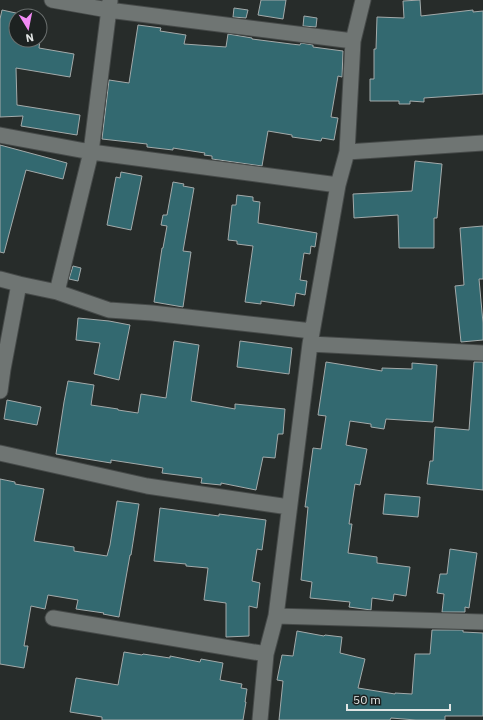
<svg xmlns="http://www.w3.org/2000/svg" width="483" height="720" font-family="'IBM Plex Sans',sans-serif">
<rect width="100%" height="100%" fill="#272c2a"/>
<path fill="#336970" stroke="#a3aaaa" d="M261,0H286L283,19L258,15Z
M420,0L421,16L473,10V12L483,11V94L424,98V102L410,101V104H399V101H370V79H374V49H376L377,17L404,18L403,1Z
M234,8L248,10L246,18L233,17Z
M2,10L16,13V40H40L39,48L74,54L70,77L16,68L17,105L80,115L77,135L21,126L23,116L0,117V19Z
M304,16L317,18L316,27L303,26Z
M138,25L161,28L160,31L186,35L184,44L226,47L228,34L252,38V39L291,44L300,45L301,43L313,45V47L343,51L342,77L338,76L331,117L338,118L334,140L322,138L321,141L292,137V135L268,131L262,166L212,159V156L204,155L205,153L173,148V150L147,147V144L102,139L109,80L129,83Z
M0,145L67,163L63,179L26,170L4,253L0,252Z
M415,161L442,164L437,218H434V248H399L398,215L354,218L353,194L412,191Z
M121,172L142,176L131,230L107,225L116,177L120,178Z
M173,182L184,184L183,186L194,188L183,251L191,252L183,307L154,302L162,248H163L167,226L161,225L163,215H167Z
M237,195L253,197V201L260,202L258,223L317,233L315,247L311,246L310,254L304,253L300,280L307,281L305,295L296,293L294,306L261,301V304L245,302L253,246L237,244V241L228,240L232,205H236Z
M483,226V279H479L483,323V340L461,342L455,286L464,285L460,228Z
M73,266L81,268L78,281L69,279Z
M78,318L109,321L130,325L119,380L94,374L100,343L76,340Z
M174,341L199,345L191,401L235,409V404L285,409L283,434H278L275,458L263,457L256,490L221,483V485L201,483L202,478L162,473L163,468L111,460V463L56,454L64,402L68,381L94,385L91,405L118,409V410L138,413L141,394L166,398Z
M240,341L292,348L289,374L237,367Z
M326,362L382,371V368L412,369V363L437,365L433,422L386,419L384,429L371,427V424L350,421L346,445L367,449L360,485L355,484L349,524H352L348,553L377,557V563L410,567L406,596L394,594L393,601L372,598L371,610L349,607L350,602L310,598L312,582L301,580L308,507H305L313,448L321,449L326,416L318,415Z
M474,362H483V490L427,484L430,461H433L435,427L469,430Z
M7,400L41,407L37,425L4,419Z
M0,479L15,482V484L44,489L34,541L74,547V551L107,556L110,545L117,501L139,504L131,555H130L119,617L103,614L104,613L76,609L78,600L48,595L45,609L31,606L24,646H28L24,668L0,664Z
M385,494L420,497L418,517L383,514Z
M160,508L219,516V514L266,520L262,550L257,549L252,581L260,583L257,608L249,606V636L226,637V603L204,600L208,568L186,566V564L154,561Z
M450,549L477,553L469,608L465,607V612H442L444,594L437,593L440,574H447Z
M432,630H463V632L483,633V716H445V720H416L391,718L390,720H279L283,681L277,680L282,655L293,656L297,631L324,636L325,635L342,637L340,653L365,659L358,688L395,694V693L412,694L415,654H430Z
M124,652L142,655L143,654L170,658V656L200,662L201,659L223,663L220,680L242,684L241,688L247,689L245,702H246L243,720H102V717L70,712L76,678L118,685Z"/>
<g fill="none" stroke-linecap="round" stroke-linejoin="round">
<defs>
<path id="minor" d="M52,0L108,10L353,41
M0,135L91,152L338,185
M347,152L483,143
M0,279L19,284L3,369L0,391
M19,284L57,292L109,310L152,313L312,331
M57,292L91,152L110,1
M310,344L483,353
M0,453L147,486L289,507
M276,616L483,622
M53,618L266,654
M260,720L266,654L276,616L310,344L338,185L347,152L353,41L363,0"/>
</defs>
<use href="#minor" stroke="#464a49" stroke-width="17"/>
<use href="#minor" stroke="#6f7573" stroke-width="15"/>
</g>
<g transform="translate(28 28) rotate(170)"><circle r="19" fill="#1d2221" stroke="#6b706f"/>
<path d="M0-3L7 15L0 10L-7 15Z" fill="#f18af4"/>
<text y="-6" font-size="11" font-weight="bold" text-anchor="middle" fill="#e1e5e4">N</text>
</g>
<path d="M347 704v6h103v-6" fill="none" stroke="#e1e5e4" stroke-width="2"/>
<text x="353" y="704" font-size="12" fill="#e1e5e4" stroke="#1d2221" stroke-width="3" paint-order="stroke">50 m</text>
</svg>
